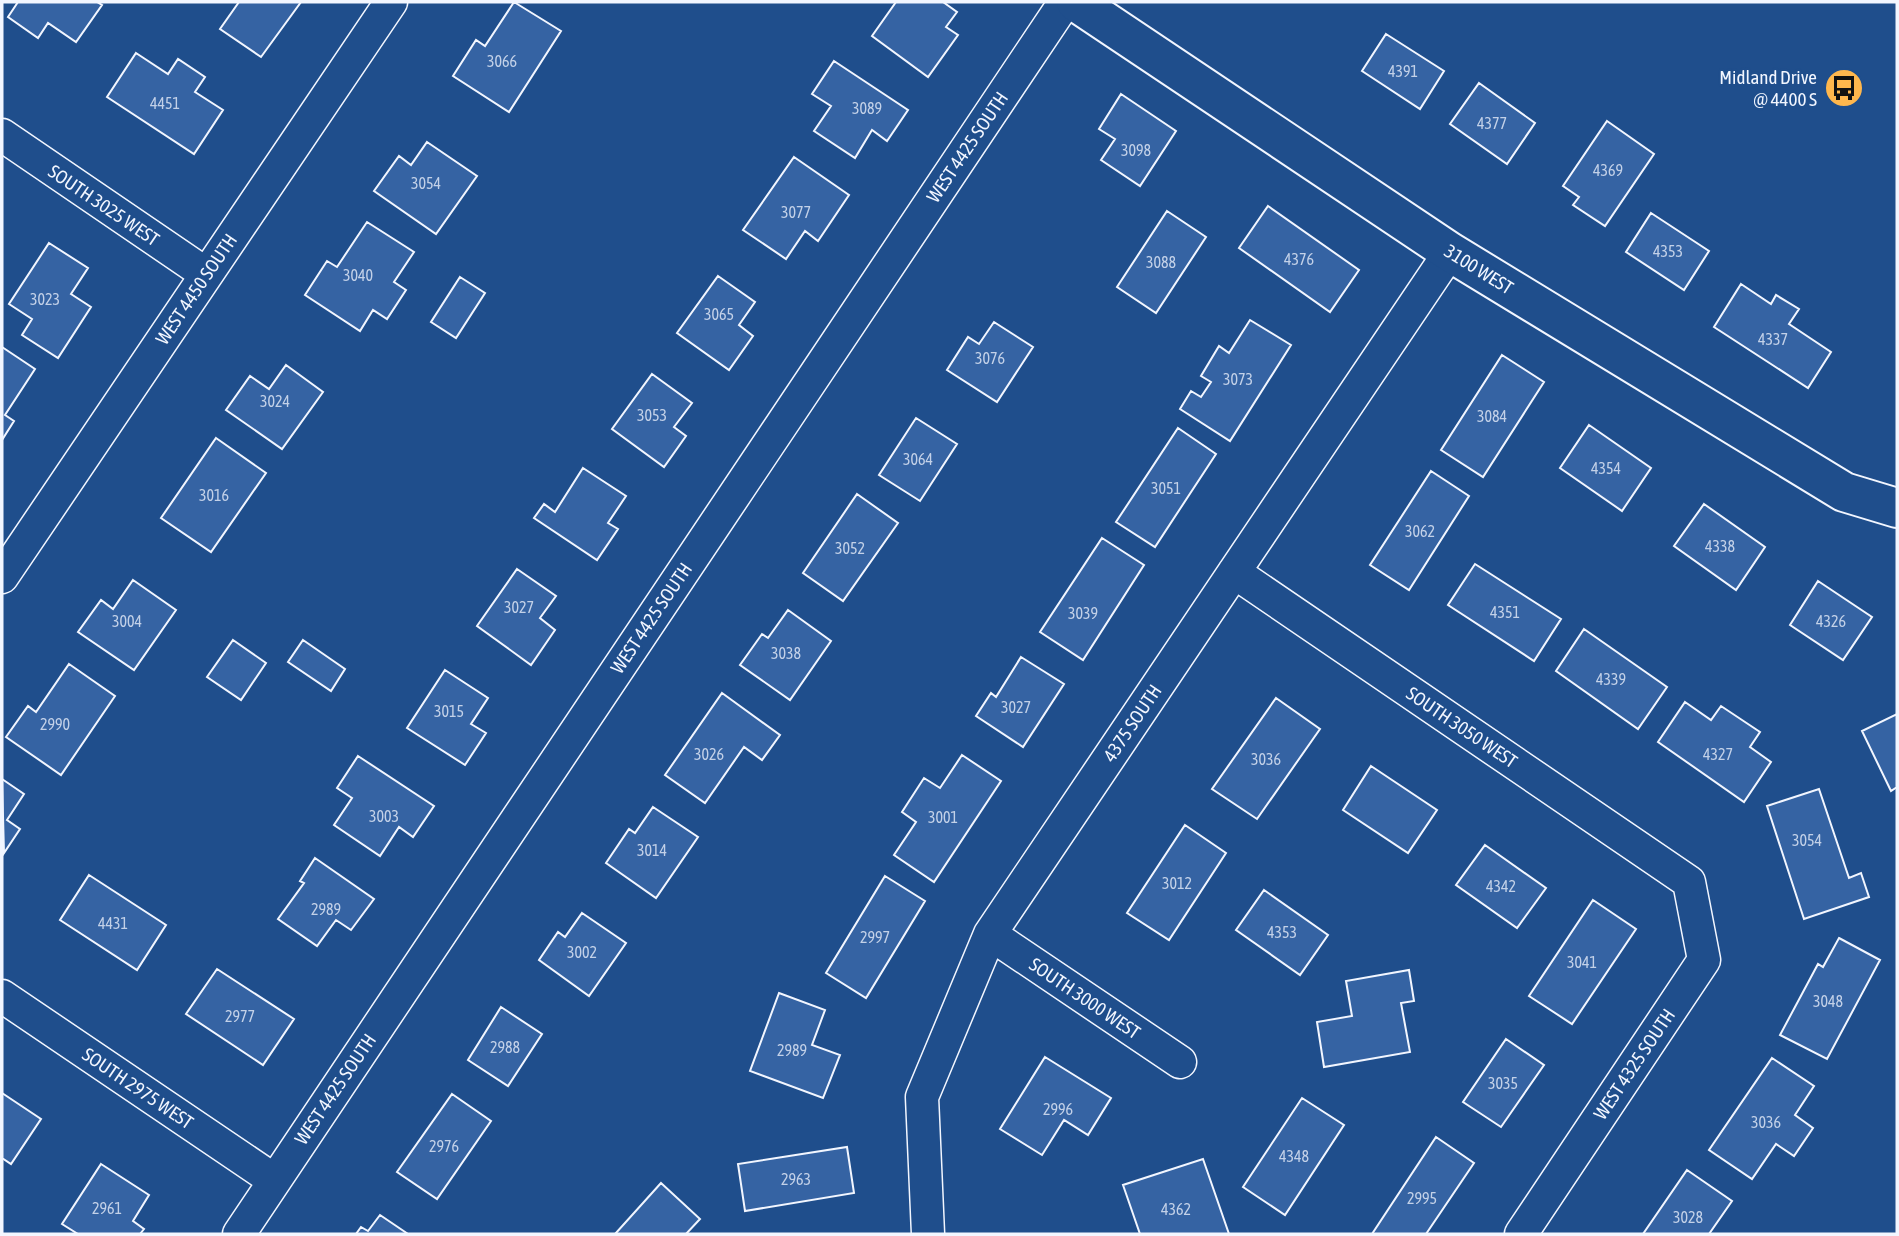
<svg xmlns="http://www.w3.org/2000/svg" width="1899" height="1236" font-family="'Asap Condensed',sans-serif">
<rect width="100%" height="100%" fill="#1f4e8c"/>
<path fill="#3563a3" stroke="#f2f6ff" stroke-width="2" d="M18,2H97L102,5L76,42L48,23L38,38L8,17Z
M239,2H301L261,57L220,29Z
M514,2L561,31L509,112L453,76L476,40L485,46Z
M896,2H943L957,12L946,27L958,35L928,77L872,36Z
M1386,34L1444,71L1420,109L1362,71Z
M136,53L168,74L178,59L205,77L195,92L223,110L194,154L107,97Z
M834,61L908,110L887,141L872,130L855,158L814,131L831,106L812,94Z
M1479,83L1535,123L1507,164L1450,124Z
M1121,94L1176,131L1140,186L1101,160L1115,139L1099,129Z
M1607,121L1654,154L1605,226L1573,205L1579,197L1563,186Z
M427,142L477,176L436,234L374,191L399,156L411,165Z
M794,157L849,195L818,241L805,231L786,259L743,230Z
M1268,206L1359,270L1330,312L1239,248Z
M1167,211L1206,237L1156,313L1117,287Z
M1651,213L1709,251L1684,290L1626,252Z
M367,222L414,252L394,282L406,290L387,319L373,310L360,331L305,295L327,261L337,267Z
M49,243L88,268L71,294L91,307L58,358L22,335L32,319L9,304Z
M718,276L755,302L739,325L753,336L729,370L677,333Z
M460,277L485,293L456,338L431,322Z
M1741,284L1771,304L1776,295L1799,309L1789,324L1831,352L1808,388L1714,327Z
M1250,320L1291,345L1230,441L1180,409L1191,391L1201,397L1211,382L1201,376L1219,346L1229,353Z
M994,322L1033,347L997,402L947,370L968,337L979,344Z
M2,347L35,369L5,415L14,421L2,440Z
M1502,355L1544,382L1483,477L1441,450Z
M286,365L323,392L282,449L226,410L250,376L269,389Z
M652,374L692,403L674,427L686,436L664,467L612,429Z
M916,418L957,444L920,501L879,475Z
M1589,425L1651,468L1622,511L1560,468Z
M1178,428L1216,454L1155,547L1116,522Z
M216,438L266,473L211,552L161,518Z
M583,468L626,496L608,523L618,529L597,560L534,518L544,504L555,512Z
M1431,471L1469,496L1409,590L1370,565Z
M857,494L898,523L843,601L803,573Z
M1704,504L1765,547L1736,590L1674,546Z
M1102,538L1144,565L1083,660L1040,632Z
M1475,564L1561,619L1534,661L1448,605Z
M517,569L556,596L540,618L555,630L531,665L477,626Z
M133,580L176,610L134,670L78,632L101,600L113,609Z
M1818,581L1872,617L1843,660L1790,625Z
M788,610L831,641L790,700L740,665L762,634L768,638Z
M1584,629L1667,687L1638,729L1556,671Z
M233,640L266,663L241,700L207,677Z
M303,640L345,669L331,691L288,662Z
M1021,657L1064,684L1023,747L976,716L991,693L996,697Z
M69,664L115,696L61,775L6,737L28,706L36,712Z
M445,670L488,698L471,724L486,733L465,765L407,728Z
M722,693L780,735L762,760L744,747L705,803L665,775Z
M1276,698L1320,729L1257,819L1212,789Z
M1685,702L1711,720L1721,706L1760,732L1750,747L1771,762L1744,802L1658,742Z
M1897,714V787L1891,791L1862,731Z
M962,755L1001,781L934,882L894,855L916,822L902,812L924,778L940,788Z
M358,756L434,806L413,837L399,827L380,856L334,825L352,798L337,788Z
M1371,766L1437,810L1408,853L1343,810Z
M2,779L24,794L7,820L20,829L4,853Z
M1819,789L1849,878L1861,873L1869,897L1804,919L1767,806Z
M653,807L698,837L656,898L606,863L629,829L635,833Z
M1185,825L1226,853L1169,940L1127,913Z
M1485,845L1546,888L1517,928L1456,885Z
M315,858L374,899L351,930L336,920L317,946L278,919L304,883L300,881Z
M89,875L166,925L137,970L60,920Z
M885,876L925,901L866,998L826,973Z
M1264,890L1328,935L1300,975L1236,930Z
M1593,900L1636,929L1572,1024L1529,996Z
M582,913L626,943L589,996L539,960L558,932L565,937Z
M1839,938L1880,960L1827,1059L1780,1035L1818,964L1823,967Z
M217,969L294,1019L263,1065L186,1014Z
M1409,970L1414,1001L1401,1003L1410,1052L1324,1067L1317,1022L1352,1016L1346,981Z
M779,993L825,1010L812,1045L840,1055L823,1098L750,1071Z
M501,1007L542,1034L508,1086L468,1060Z
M1506,1039L1544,1065L1501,1127L1463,1102Z
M1045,1057L1111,1098L1088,1135L1064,1120L1042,1155L1000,1129Z
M1772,1058L1814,1086L1795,1115L1813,1128L1794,1156L1776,1144L1752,1179L1709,1150Z
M2,1093L41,1119L11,1164L2,1158Z
M452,1094L491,1121L437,1199L397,1172Z
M1302,1098L1344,1125L1285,1215L1243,1187Z
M1436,1137L1474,1163L1426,1234H1372Z
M847,1147L854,1193L745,1211L738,1164Z
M1203,1159L1229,1234H1140L1123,1185Z
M101,1164L149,1195L133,1221L144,1229L140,1234H78L62,1224Z
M1687,1170L1732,1201L1709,1234H1643Z
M661,1183L700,1219L686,1234H615Z
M380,1215L408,1234H356L361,1227L368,1231Z"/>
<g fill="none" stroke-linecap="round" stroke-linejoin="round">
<defs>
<path id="street" d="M2,135L206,274
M1234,572L1689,882L1704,960L1521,1234
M2,577L391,2
M990,934L1180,1062
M2,996L274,1180
M239,1234L1065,2
M928,1234L922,1097L990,934L1450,252"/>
<path id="secondary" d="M1076,2L1450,252L1844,492L1897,508"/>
</defs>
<use href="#street" stroke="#f2f6ff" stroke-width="35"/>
<use href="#secondary" stroke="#f2f6ff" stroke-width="42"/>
<use href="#street" stroke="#1f4e8c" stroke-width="32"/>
<use href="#secondary" stroke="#1f4e8c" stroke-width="38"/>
</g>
<defs>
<symbol id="bus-disc" viewBox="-11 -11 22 22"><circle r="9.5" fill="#ffb74d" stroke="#1f4e8c"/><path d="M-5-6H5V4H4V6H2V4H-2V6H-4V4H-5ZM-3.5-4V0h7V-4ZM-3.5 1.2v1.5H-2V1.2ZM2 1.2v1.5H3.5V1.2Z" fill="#111"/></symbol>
</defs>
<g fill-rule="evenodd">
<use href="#bus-disc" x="1822" y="66" width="44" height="44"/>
</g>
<g text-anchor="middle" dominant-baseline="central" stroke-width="5" stroke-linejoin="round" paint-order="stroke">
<g font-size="16" fill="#c3d1e8">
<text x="502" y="61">3066</text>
<text x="1403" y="71">4391</text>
<text x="165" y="103">4451</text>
<text x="867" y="108">3089</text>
<text x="1492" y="123">4377</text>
<text x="1136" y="150">3098</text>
<text x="1608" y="170">4369</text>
<text x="426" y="183">3054</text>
<text x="796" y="212">3077</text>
<text x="1668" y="251">4353</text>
<text x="1299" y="259">4376</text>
<text x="1161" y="262">3088</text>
<text x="358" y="275">3040</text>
<text x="45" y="299">3023</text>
<text x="719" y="314">3065</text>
<text x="1773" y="339">4337</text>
<text x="990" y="358">3076</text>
<text x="1238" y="379">3073</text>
<text x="275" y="401">3024</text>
<text x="652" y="415">3053</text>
<text x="1492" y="416">3084</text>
<text x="918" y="459">3064</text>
<text x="1606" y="468">4354</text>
<text x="1166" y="488">3051</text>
<text x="214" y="495">3016</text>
<text x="1420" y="531">3062</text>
<text x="1720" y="546">4338</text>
<text x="850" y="548">3052</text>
<text x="519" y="607">3027</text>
<text x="1505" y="612">4351</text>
<text x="1083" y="613">3039</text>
<text x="127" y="621">3004</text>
<text x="1831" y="621">4326</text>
<text x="786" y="653">3038</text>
<text x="1611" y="679">4339</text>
<text x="1016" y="707">3027</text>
<text x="449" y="711">3015</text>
<text x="55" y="724">2990</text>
<text x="709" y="754">3026</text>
<text x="1718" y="754">4327</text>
<text x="1266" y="759">3036</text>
<text x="384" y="816">3003</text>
<text x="943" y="817">3001</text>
<text x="1807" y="840">3054</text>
<text x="652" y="850">3014</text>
<text x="1177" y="883">3012</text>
<text x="1501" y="886">4342</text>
<text x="326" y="909">2989</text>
<text x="113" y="923">4431</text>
<text x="1282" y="932">4353</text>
<text x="875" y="937">2997</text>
<text x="582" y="952">3002</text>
<text x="1582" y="962">3041</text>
<text x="1828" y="1001">3048</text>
<text x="240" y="1016">2977</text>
<text x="505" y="1047">2988</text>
<text x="792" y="1050">2989</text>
<text x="1503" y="1083">3035</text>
<text x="1058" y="1109">2996</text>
<text x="1766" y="1122">3036</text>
<text x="444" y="1146">2976</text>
<text x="1294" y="1156">4348</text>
<text x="796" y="1179">2963</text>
<text x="1422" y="1198">2995</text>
<text x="107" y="1208">2961</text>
<text x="1176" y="1209">4362</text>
<text x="1688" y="1217">3028</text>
</g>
<g font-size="19" fill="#f2f6ff" stroke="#1f4e8c" text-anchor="end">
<text x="1817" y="77">Midland Drive<tspan x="1817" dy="22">@ 4400 S</tspan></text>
</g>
<g font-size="19" fill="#f2f6ff" stroke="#1f4e8c">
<text transform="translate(967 147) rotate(-56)">WEST 4425 SOUTH</text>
<text transform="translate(104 205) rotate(34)">SOUTH 3025 WEST</text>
<text transform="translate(1479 269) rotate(32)">3100 WEST</text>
<text transform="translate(196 289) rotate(-56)">WEST 4450 SOUTH</text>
<text transform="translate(651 618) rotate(-56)">WEST 4425 SOUTH</text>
<text transform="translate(1132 723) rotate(-56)">4375 SOUTH</text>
<text transform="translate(1462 727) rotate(34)">SOUTH 3050 WEST</text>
<text transform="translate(1085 998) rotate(34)">SOUTH 3000 WEST</text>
<text transform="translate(1634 1064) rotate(-56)">WEST 4325 SOUTH</text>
<text transform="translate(138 1088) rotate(34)">SOUTH 2975 WEST</text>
<text transform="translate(335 1089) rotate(-56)">WEST 4425 SOUTH</text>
</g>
</g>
<rect width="1899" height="1236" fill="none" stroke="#f2f6ff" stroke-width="7"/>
</svg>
